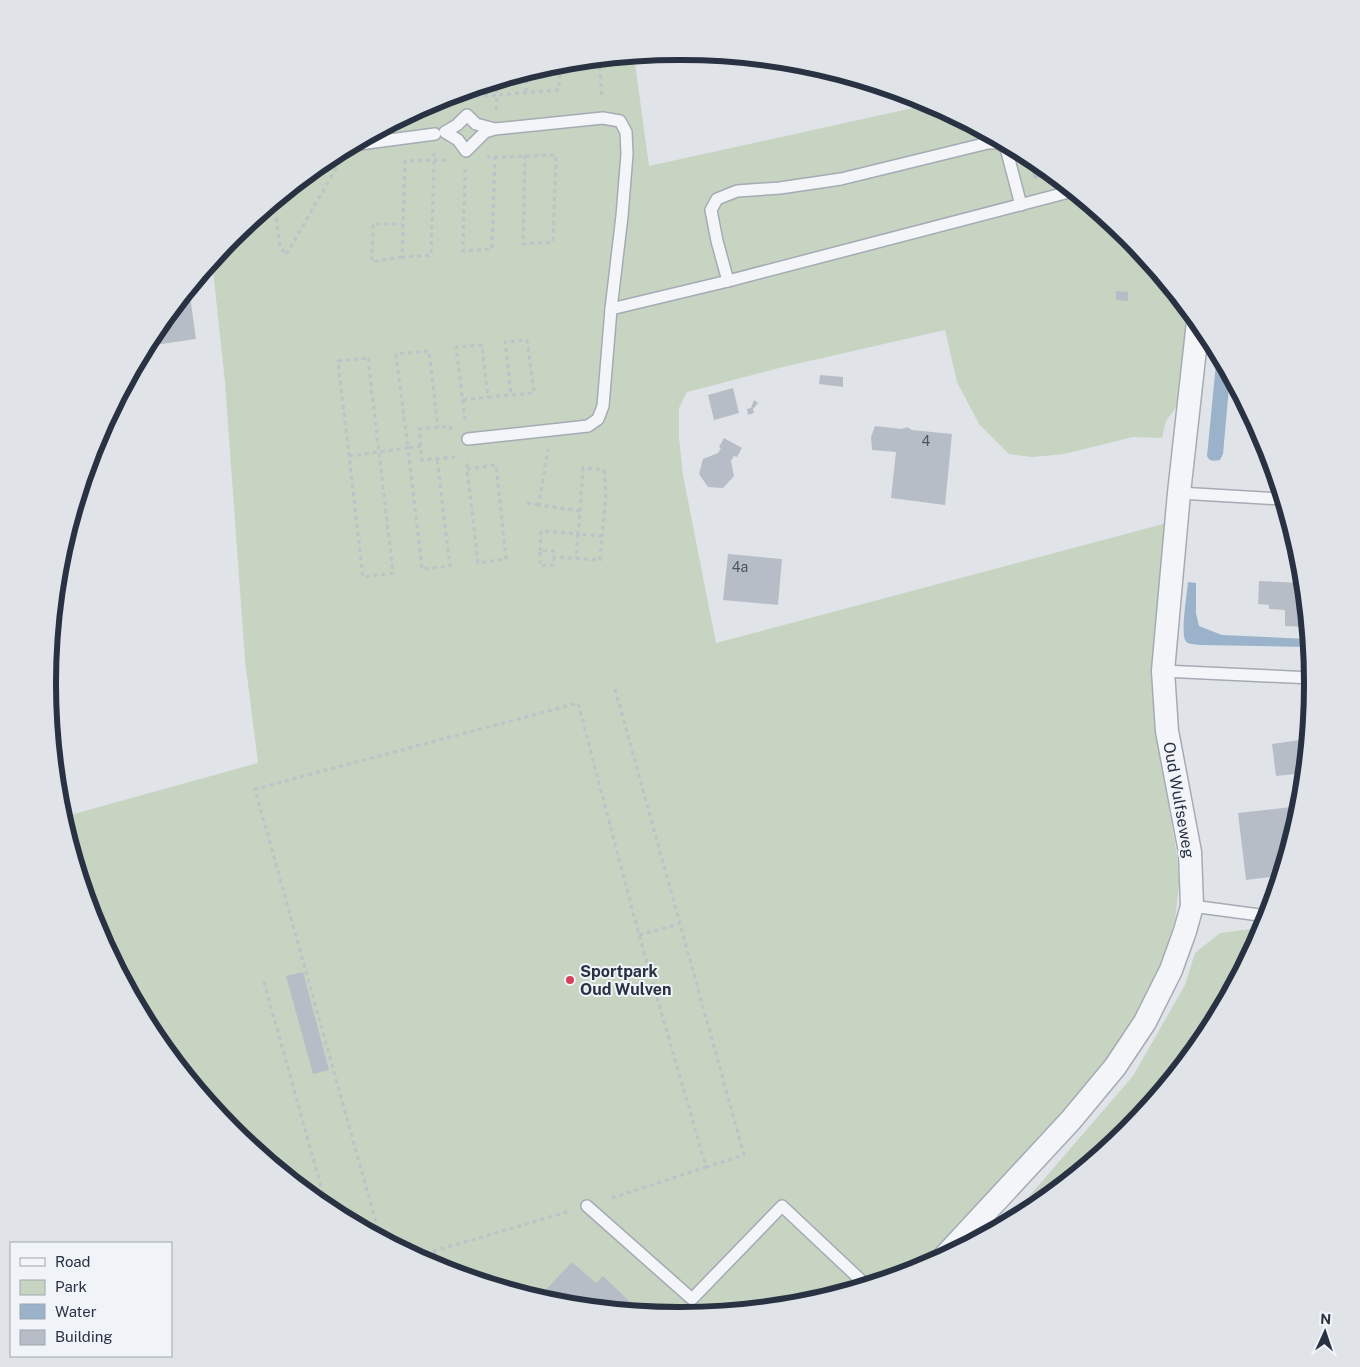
<svg xmlns="http://www.w3.org/2000/svg" width="1360" height="1367" font-family="'Public Sans',sans-serif">
<style>
.green{fill:#c6d4c1}
.water{fill:#9ab3cb}
.building{fill:#b7bdc7}
.lines{fill:none;stroke-linecap:round;stroke-linejoin:round}
.lane-casing{stroke:#a5abb4;stroke-width:14}
.street-casing{stroke:#a5abb4;stroke-width:25}
.path{stroke:#bec2c9;stroke-width:3;stroke-dasharray:4 4;stroke-linecap:butt}
.lane{stroke:#f3f5f8;stroke-width:11}
.street{stroke:#f3f5f8;stroke-width:22}
.poi-dot{fill:#d3415a;stroke:#f0f3f7;stroke-width:2}
.labels{text-anchor:middle;dominant-baseline:central;stroke-width:4;stroke-linejoin:round;paint-order:stroke}
.number-label{font-size:14px;fill:#4c5563}
.street-label{font-size:16px;fill:#283242;stroke:#f0f3f7}
.poi-label{font-size:16px;font-weight:bold;fill:#283242;stroke:#f0f3f7;text-anchor:start}
.rim{fill:none;stroke:#283242;stroke-width:6}
</style>
<rect width="100%" height="100%" fill="#e0e4e9"/>
<g class="green">
<polygon points="634,56 649,166 931,104 1032,158 1127,236 1191,314 1184,396 1166,421 1162,438 1133,437 1064,454 1032,457 1009,454 979,424 957,382 945,330 783,367 687,392 679,408 679,438 683,475 716,643 1167,523 1158,719 1162,766 1177,856 1179,884 1175,920 1156,985 1110,1061 1022,1163 922,1268 803,1304 680,1316 556,1304 438,1268 328,1209 233,1131 154,1035 96,925 63,817 258,763 245,660 225,382 212,261 233,236 329,157 438,99 557,63"/>
<polygon points="1251,929 1262,931 1206,1035 1127,1131 1031,1210 1007,1222 1133,1076 1185,985 1195,953 1220,933"/>
</g>
<g class="water">
<path d="M1217,353L1230,376L1223,454L1220,460C1213,461 1210,462 1207,456Z"/>
<path d="M1188,582L1196,583V613L1199,626L1222,635L1308,639L1309,647L1200,645C1195,644 1187,645 1185,640C1181,630 1187,594 1188,582Z"/>
</g>
<g class="building">
<polygon points="1028,156 1032,158 1052,174 1034,179"/>
<polygon points="189,289 196,339 147,346 154,332"/>
<polygon points="1116,291 1128,292 1128,301 1116,300"/>
<polygon points="820,375 843,377 843,387 819,384"/>
<polygon points="733,388 739,413 714,420 708,395"/>
<polygon points="754,400 758,403 753,409 754,413 748,415 747,409 751,408"/>
<polygon points="875,426 902,429 907,427 912,430 952,434 945,505 891,498 896,452 872,450 871,437"/>
<polygon points="724,438 742,448 737,457 734,456 731,461 734,476 723,488 708,487 699,474 703,459 718,453 721,448 719,447"/>
<polygon points="728,554 782,559 778,605 723,600"/>
<polygon points="1259,581 1303,583 1307,627 1285,626 1285,610 1269,609 1269,605 1258,604"/>
<polygon points="1307,739 1304,773 1276,776 1272,744"/>
<polygon points="1300,806 1279,876 1246,880 1238,813"/>
<polygon points="303,972 329,1070 313,1074 286,976"/>
<polygon points="572,1262 596,1283 603,1276 631,1303 624,1311 556,1304 538,1298"/>
</g>
<g class="lines">
<defs>
<g id="lane">
<polyline points="495,129 476,124 467,115 457,125 445,132 458,140 466,151 485,132 495,129 603,118 620,121 626,132 627,154 622,216 611,309"/>
<polyline points="352,145 435,134"/>
<polyline points="1021,205 1006,148 999,143 988,143 841,179 780,188 737,191 717,199 711,210 717,241 728,281 1073,191"/>
<polyline points="468,439 588,426 598,419 603,406 611,309 728,281"/>
<polyline points="1179,493 1282,499"/>
<polyline points="1163,671 1312,678"/>
<polyline points="1192,906 1267,916"/>
<polyline points="587,1206 692,1299 782,1206 866,1285"/>
</g>
<polyline id="street" points="945,1256 1071,1120 1115,1067 1145,1022 1171,970 1185,931 1192,906 1190,852 1167,731 1163,671 1179,493 1198,322"/>
</defs>
<use href="#lane" class="lane-casing"/>
<use href="#street" class="street-casing"/>
<g class="path">
<polyline points="599,59 602,98"/>
<polyline points="497,81 497,95 559,90 560,63"/>
<polyline points="526,92 527,72"/>
<polyline points="476,97 497,95 496,110"/>
<polyline points="434,153 434,161 431,255 402,257 405,161 448,160"/>
<polyline points="495,156 495,157 556,155 553,242 523,244 525,155"/>
<polyline points="465,169 463,251 492,249 495,157 487,157"/>
<polyline points="274,202 280,246 286,255 341,160"/>
<polyline points="402,257 372,262 373,224 402,224"/>
<polygon points="368,358 393,573 363,577 338,361"/>
<polyline points="463,400 488,397"/>
<polyline points="465,420 456,347 482,345 488,397 534,393 527,340 505,342 511,395"/>
<polyline points="451,430 450,426 419,429 422,460 454,457 453,453"/>
<polyline points="421,446 408,448 396,354 429,351 438,427"/>
<polyline points="349,456 408,448 422,569 450,566 437,459"/>
<polyline points="467,469 496,465 506,559 478,563 467,469 467,459"/>
<polyline points="527,503 539,505"/>
<polyline points="580,511 583,468 604,470 606,493 602,536"/>
<polyline points="540,551 541,531 578,534 580,511 539,505 548,449"/>
<polyline points="554,557 554,565 540,566 540,551 555,551 554,557 600,560 602,536 578,534 576,558"/>
<polyline points="615,689 744,1155 706,1167"/>
<polyline points="639,935 679,924"/>
<polyline points="264,982 327,1208"/>
<polyline points="380,1237 255,789 578,703 639,935 706,1167 609,1199"/>
<polyline points="434,1251 438,1268"/>
<polyline points="409,1253 434,1251 570,1211"/>
</g>
<use href="#lane" class="lane"/>
<use href="#street" class="street"/>
</g>
<circle class="poi-dot" cx="570" cy="980" r="5"/>
<g class="labels">
<g class="number-label">
<text x="926" y="441">4</text>
<text x="740" y="567">4a</text>
</g>
<g class="street-label">
<text transform="translate(1179 800) rotate(80)">Oud Wulfseweg</text>
</g>
<g class="poi-label">
<text x="580" y="971">Sportpark<tspan x="580" dy="18">Oud Wulven</tspan></text>
</g>
</g>
<path d="M0 0H1360V1367H0ZM679 60H681A623 623 0 0 1 1304 683V684A623 623 0 0 1 681 1307H679A623 623 0 0 1 56 684V683A623 623 0 0 1 679 60Z" fill="#e0e4e9" fill-rule="evenodd"/>
<path class="rim" d="M679 60H681A623 623 0 0 1 1304 683V684A623 623 0 0 1 681 1307H679A623 623 0 0 1 56 684V683A623 623 0 0 1 679 60Z"/>
<rect x="10" y="1242" width="162" height="115" fill="#f0f3f7" stroke="#a0a6af"/>
<rect x="20" y="1258" width="25" height="8" fill="#f3f5f8" stroke="#a0a6af"/>
<text x="55" y="1267" font-size="15" fill="#283242">Road</text>
<rect x="20" y="1280" width="25" height="15" fill="#c6d4c1" stroke="#a0a6af"/>
<text x="55" y="1292" font-size="15" fill="#283242">Park</text>
<rect x="20" y="1304" width="25" height="15" fill="#9ab3cb" stroke="#a0a6af"/>
<text x="55" y="1317" font-size="15" fill="#283242">Water</text>
<rect x="20" y="1330" width="25" height="15" fill="#b7bdc7" stroke="#a0a6af"/>
<text x="55" y="1342" font-size="15" fill="#283242">Building</text>
<g transform="translate(1325 1332) rotate(3)" stroke="#f0f3f7" stroke-width="4" paint-order="stroke">
<path d="M0-4L9 19L0 12L-9 19Z" fill="#283242"/>
<text y="-8" font-size="14" font-weight="bold" text-anchor="middle" fill="#283242">N</text>
</g>
</svg>
